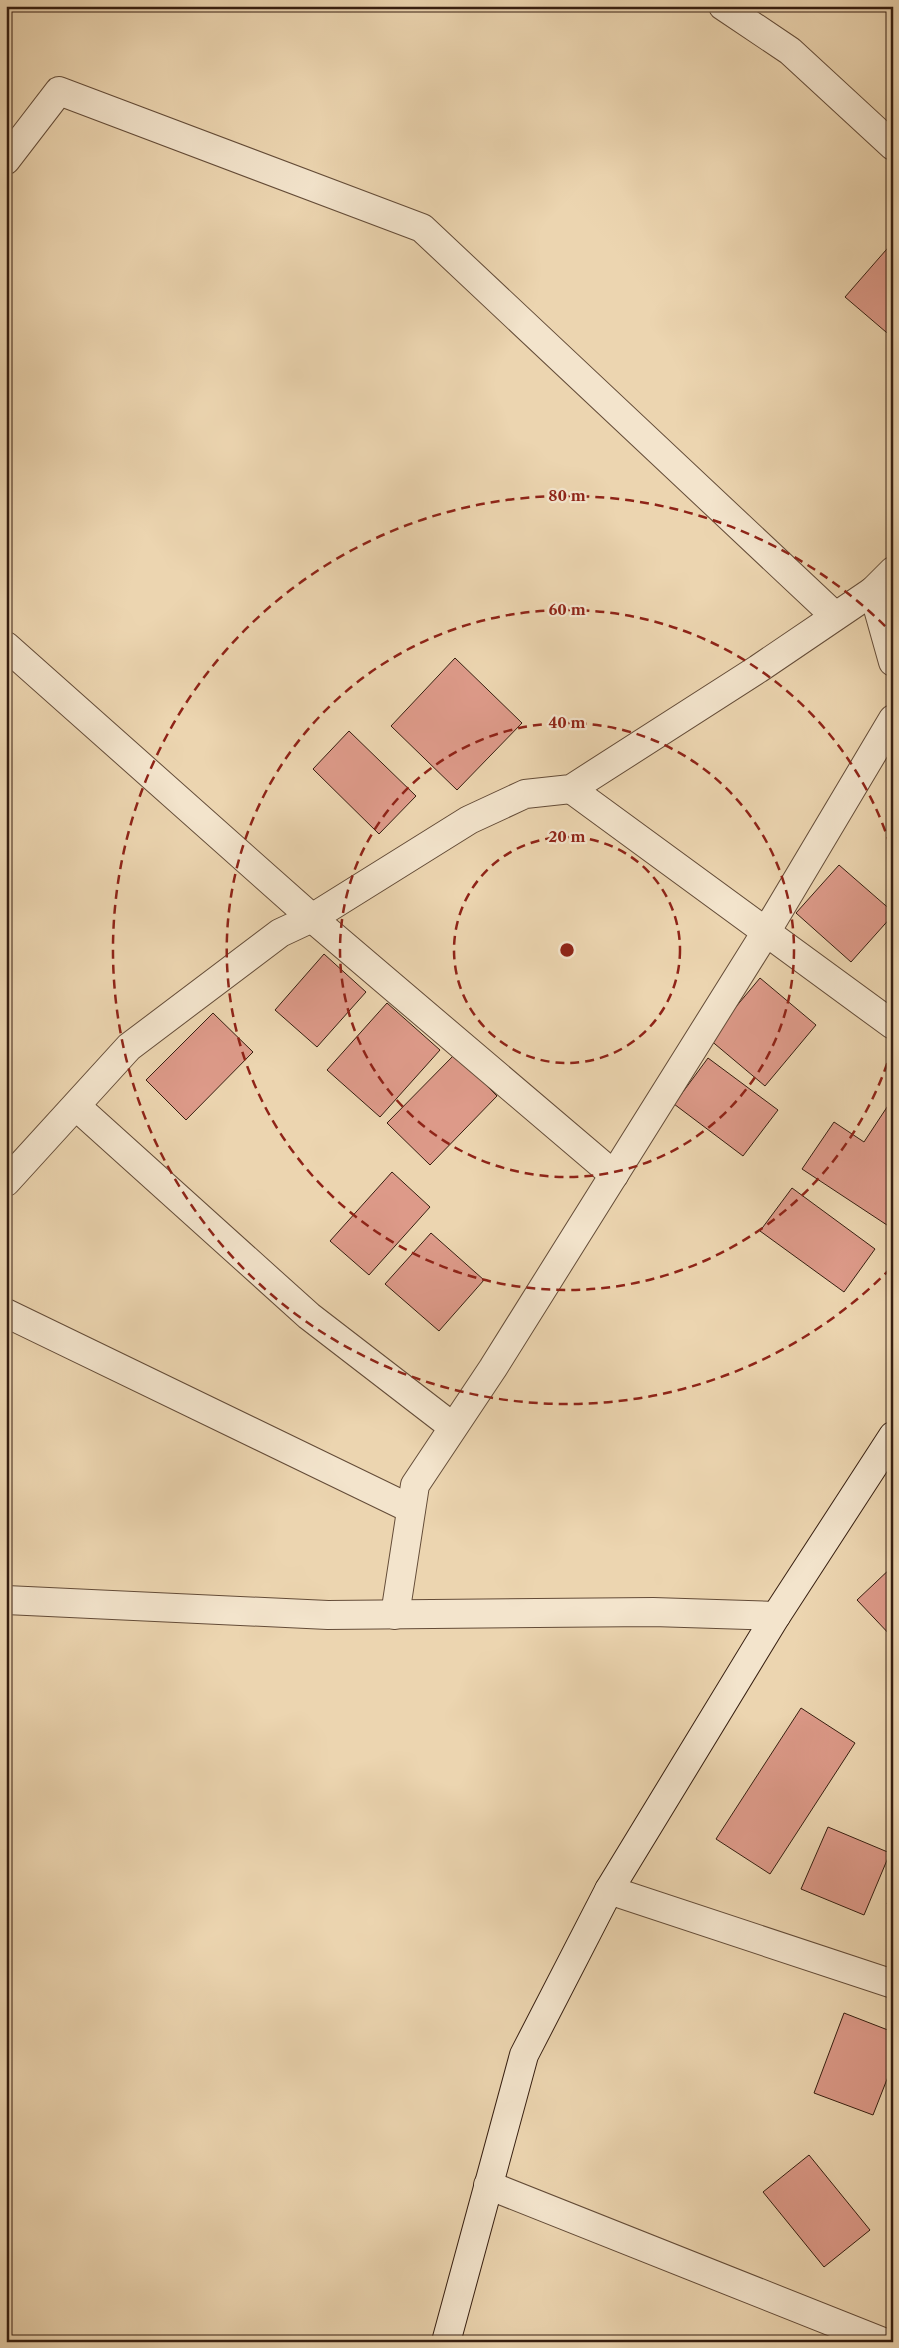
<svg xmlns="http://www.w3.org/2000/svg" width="899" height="2348" font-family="'Libre Caslon Text',serif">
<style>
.building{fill:#dd9a89;stroke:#361e10}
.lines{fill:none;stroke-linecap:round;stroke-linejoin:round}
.street-casing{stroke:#644c38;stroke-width:30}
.secondary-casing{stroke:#361e10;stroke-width:30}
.street{stroke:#f3e4cc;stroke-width:28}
.secondary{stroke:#f3e4cc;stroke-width:28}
.ring{fill:none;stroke:#8f2418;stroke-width:2.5;stroke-dasharray:9 6}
.centre{fill:#8f2418;stroke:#f3e4cc;stroke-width:2.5}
.ring-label{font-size:15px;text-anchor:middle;font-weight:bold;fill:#8f2418;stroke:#f3e4cc;stroke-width:4.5;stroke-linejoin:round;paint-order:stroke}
</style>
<rect width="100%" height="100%" fill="#ecd5b0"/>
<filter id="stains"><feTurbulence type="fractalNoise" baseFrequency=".004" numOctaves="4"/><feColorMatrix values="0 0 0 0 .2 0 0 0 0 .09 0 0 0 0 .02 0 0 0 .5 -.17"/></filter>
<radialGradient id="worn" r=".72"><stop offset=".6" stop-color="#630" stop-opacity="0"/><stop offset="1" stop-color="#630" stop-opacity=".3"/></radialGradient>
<g class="building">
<polygon points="893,242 893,338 845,297"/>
<polygon points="455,658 522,723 457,790 391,726"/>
<polygon points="349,731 416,796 379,834 313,769"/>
<polygon points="839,865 893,912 893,915 851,962 796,913"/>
<polygon points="324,954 366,992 317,1047 275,1010"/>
<polygon points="760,978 816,1025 765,1086 709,1039"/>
<polygon points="387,1003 440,1050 380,1117 327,1070"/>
<polygon points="213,1013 253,1052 186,1120 146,1080"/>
<polygon points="455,1054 497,1096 430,1165 387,1123"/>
<polygon points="708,1058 778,1110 743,1156 674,1104"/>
<polygon points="893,1098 893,1229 802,1169 834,1122 864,1142"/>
<polygon points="392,1172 430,1207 369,1275 330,1241"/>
<polygon points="792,1188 875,1249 844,1292 760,1231"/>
<polygon points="431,1233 484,1280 439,1331 385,1284"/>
<polygon points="893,1566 893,1638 857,1600"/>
<polygon points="801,1708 855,1743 770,1874 716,1839"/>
<polygon points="828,1827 890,1853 864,1915 801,1889"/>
<polygon points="893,1894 893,1907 887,1904"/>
<polygon points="844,2013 893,2032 893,2064 873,2115 814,2093"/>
<polygon points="809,2155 870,2230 824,2267 763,2192"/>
</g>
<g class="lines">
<defs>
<g id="street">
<polyline points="723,6 790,51 893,146"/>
<polyline points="6,160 59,91 422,228 835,616"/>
<polyline points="873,591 893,662"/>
<polyline points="6,646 312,918 614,1175"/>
<polyline points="571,789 893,1025"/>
<polyline points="77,1107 309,1316 453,1427"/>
<polyline points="6,1182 129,1047 280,933 312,918 469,820 525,794 571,789 758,669 873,591 893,571"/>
<polyline points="6,1313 411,1509"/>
<polyline points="6,1600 328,1615 653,1612 776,1616"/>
<polyline points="395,1615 415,1485 493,1368 766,932 893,719"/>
<polyline points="609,1890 893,1984"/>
<polyline points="488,2185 883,2342"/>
</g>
<polyline id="secondary" points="446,2342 524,2055 609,1890 776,1616 893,1436"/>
</defs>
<use href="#street" class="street-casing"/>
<use href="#secondary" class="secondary-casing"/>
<use href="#street" class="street"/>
<use href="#secondary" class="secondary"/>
</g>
<g class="ring">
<circle cx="567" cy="950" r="113"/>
<circle cx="567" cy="950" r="227"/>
<path d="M892 1049A340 340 0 1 1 892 851"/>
<path d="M891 1268A454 454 0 1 1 891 632"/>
</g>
<circle cx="567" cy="950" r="8" class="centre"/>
<g class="ring-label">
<text x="567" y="501">80 m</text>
<text x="567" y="615">60 m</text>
<text x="567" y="728">40 m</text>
<text x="567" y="842">20 m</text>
</g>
<rect width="899" height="2348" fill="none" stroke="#ecd5b0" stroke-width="25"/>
<rect x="8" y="8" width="884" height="2333" fill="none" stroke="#361e10" stroke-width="2.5"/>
<rect x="12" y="12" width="874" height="2323" fill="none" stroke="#361e10"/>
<rect width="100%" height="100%" filter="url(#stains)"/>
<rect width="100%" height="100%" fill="url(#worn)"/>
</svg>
